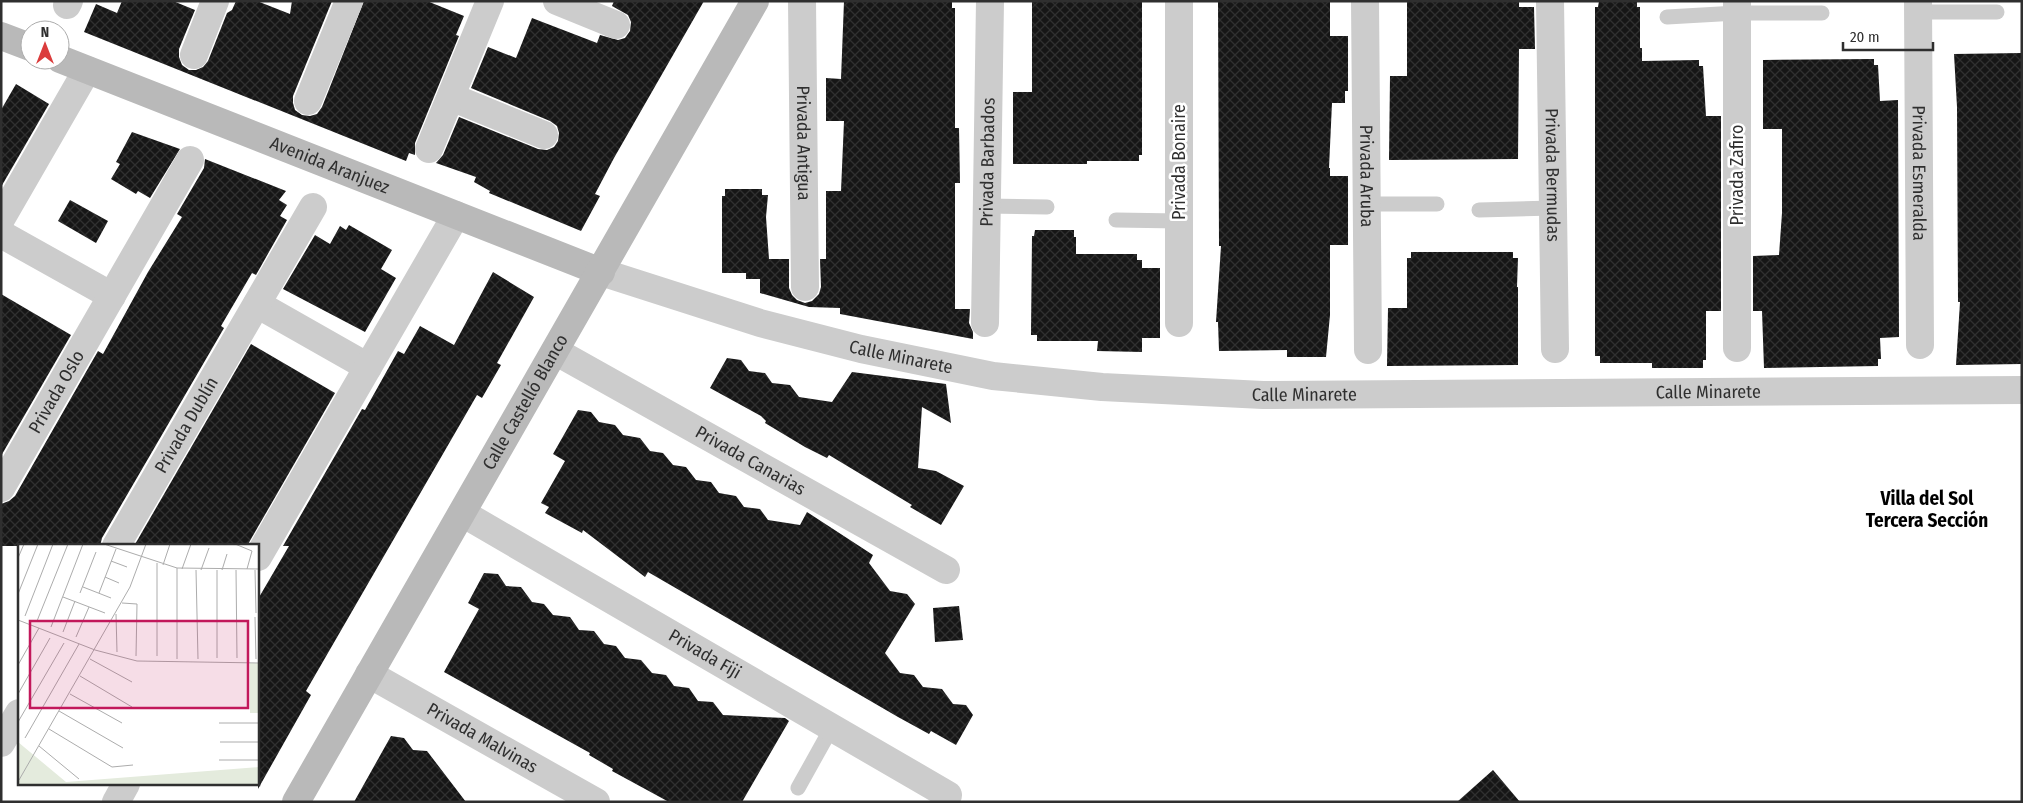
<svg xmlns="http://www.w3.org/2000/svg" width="2023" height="803" font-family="'Fira Sans Condensed',sans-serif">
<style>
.building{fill:url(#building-cross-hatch)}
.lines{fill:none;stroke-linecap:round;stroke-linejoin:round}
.lane{stroke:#ccc;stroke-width:15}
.street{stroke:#ccc;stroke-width:28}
.secondary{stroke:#b9b9b9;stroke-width:28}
.labels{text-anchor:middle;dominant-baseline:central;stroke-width:5;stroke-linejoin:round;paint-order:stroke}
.street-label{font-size:18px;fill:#2f2f2f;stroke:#fff}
.neighbourhood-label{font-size:19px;font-weight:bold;fill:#000;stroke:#fff}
.inset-road{fill:none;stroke:#acacac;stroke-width:1}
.view{fill:#c2185b;fill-opacity:0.15;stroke:#c2185b;stroke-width:2.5}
.inset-edge{fill:none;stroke:#2f2f2f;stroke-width:2.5}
</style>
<defs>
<pattern id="building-cross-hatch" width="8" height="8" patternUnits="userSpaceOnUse" patternTransform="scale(1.25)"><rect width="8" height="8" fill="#161616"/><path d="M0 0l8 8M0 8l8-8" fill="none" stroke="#303030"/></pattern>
</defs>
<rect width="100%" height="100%" fill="#fff"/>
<g class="building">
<polygon points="122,1 173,1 195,10 179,49 179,57 182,65 189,70 196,70 203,67 208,61 227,13 232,10 236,1 257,1 290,14 292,1 332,1 293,96 293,103 295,110 302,115 310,116 317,114 322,107 364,1 427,1 464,16 456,35 459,36 415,143 415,155 409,153 406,161 84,32 96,4 117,13"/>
<polygon points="614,1 704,1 614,158 595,194 600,196 581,231 489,193 490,191 474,182 476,177 436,163 443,155 459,117 538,149 547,150 554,147 558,141 559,133 557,126 550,121 471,88 488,47 516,58 532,18 597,43 600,35 618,40 625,38 630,31 631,22 628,15 612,6"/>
<polygon points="844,1 952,1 952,8 955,8 955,128 959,128 960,183 955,183 955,309 970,309 969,323 973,332 973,339 840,314 840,308 809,307 760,293 760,279 746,279 746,273 722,273 722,196 725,196 725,189 762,189 762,195 768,195 766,217 769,259 789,259 789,288 792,295 797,300 805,303 812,301 819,294 821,287 820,259 826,259 826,191 841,191 844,121 826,121 826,78 841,79"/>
<polygon points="1032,1 1142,1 1142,155 1139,155 1139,161 1087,161 1087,164 1013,164 1013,92 1032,92"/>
<polygon points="1218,1 1330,1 1330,36 1348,36 1348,91 1345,91 1345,103 1332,103 1329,168 1330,168 1330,176 1348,176 1348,245 1330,245 1330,315 1326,357 1287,357 1287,350 1219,351 1218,322 1216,322 1221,246 1219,246"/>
<polygon points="1407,1 1519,1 1519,7 1534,7 1535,49 1519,49 1518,159 1389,160 1390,76 1407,76"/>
<polygon points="1599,1 1637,1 1637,7 1640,7 1640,48 1642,48 1642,61 1699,60 1699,66 1703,66 1706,116 1721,116 1721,311 1706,311 1706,360 1703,360 1703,368 1652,368 1652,363 1600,363 1600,356 1595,356 1595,7 1598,7"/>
<polygon points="2022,53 2022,364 1956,365 1960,302 1958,302 1957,107 1954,54"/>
<polygon points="1874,59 1874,65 1878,65 1880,101 1898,100 1899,337 1880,338 1881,359 1878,359 1878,366 1764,368 1762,311 1753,311 1753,256 1779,255 1782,213 1782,129 1763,129 1763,60"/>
<polygon points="16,84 49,104 1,187 1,110"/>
<polygon points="132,132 180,149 150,198 138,191 136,194 111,179 120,164 116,162"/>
<polygon points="205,159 286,191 279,200 287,205 280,216 287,220 256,275 252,273 221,326 224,328 102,538 100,546 1,546 1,504 9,501 15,496 98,351 103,354 148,272 182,217 177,214 204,168"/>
<polygon points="70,200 108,221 96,243 58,221"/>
<polygon points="349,225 392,250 381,269 396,278 365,332 283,289 315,235 330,244 340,226 346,230"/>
<polygon points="1035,230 1074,230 1074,237 1076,237 1076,254 1137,254 1137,260 1142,260 1142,268 1160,268 1160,338 1142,338 1142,352 1097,351 1098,341 1037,341 1037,335 1031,335 1032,236 1034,236"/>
<polygon points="1411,252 1513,252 1513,258 1518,258 1517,287 1518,287 1518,365 1387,366 1388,308 1407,308 1407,258 1411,258"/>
<polygon points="493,272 534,297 497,363 501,365 482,398 477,395 306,691 311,695 258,789 258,599 289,546 283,546 362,409 365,410 398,351 404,354 420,326 454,345"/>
<polygon points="1,294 71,335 1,456"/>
<polygon points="251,344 335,393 247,546 134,546"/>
<polygon points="727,358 741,360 749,371 765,373 772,383 790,385 799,397 832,402 852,372 946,384 951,423 922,407 918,468 936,471 964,486 941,525 910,507 912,505 829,455 827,458 805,447 765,423 766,421 761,416 710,388"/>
<polygon points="578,410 591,412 599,422 615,425 623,435 640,438 650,451 663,453 673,465 686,467 696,480 711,482 719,493 736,496 744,507 760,509 768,520 800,525 807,512 873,555 869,563 890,591 907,594 915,604 885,653 900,673 914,675 923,687 942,689 953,704 966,705 973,715 956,745 931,731 929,734 898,717 648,572 645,577 583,530 582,533 545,513 549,507 541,503 565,461 553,454"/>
<polygon points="484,573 498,574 506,586 521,587 532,602 544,604 553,615 570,617 579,630 594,631 604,644 616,646 625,658 641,660 652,673 666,675 674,686 689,688 698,701 713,702 723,715 785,718 789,721 742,802 669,802 612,771 613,769 589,755 590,753 444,672 479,609 468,603"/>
<polygon points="959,606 963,640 935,642 933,608"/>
<polygon points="391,736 404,738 413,750 427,751 466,802 354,802"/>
<polygon points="1493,770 1520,802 1457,802"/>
</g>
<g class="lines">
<g class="lane">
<polyline points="1918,12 1997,12"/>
<polyline points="1667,17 1737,13 1822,13"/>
<polyline points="1366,204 1437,204"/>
<polyline points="987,206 1047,207"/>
<polyline points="1479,210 1553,208"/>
<polyline points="1116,220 1179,221"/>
<polyline points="798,788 832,727"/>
</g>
<g class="street">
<polyline points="557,1 616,25"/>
<path id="s1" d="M802,1L805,287"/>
<path id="s2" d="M1365,1L1368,350"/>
<path id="s3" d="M1550,1L1555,349"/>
<path id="s4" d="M1918,1L1920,345"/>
<polyline points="67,5 69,1"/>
<polyline points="194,55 215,1"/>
<polyline points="451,97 544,135"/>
<polyline points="308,101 349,1"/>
<polyline points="429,149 490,1"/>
<polyline points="1,219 87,70"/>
<polyline points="1,234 112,296"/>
<path id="s5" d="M601,272L760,323L861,349L993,376L1102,387L1263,395L2022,390"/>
<polyline points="257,304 368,367"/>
<path id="s6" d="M985,323L990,1"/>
<polyline points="1179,323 1179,1"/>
<polyline points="1737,348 1737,1"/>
<path id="s7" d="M555,351L946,570"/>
<path id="s8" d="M1,488L190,160"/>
<path id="s9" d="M462,513L948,795"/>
<path id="s10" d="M116,546L313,207"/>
<polyline points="258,557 456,215"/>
<path id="s11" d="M369,674L596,802"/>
<polyline points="1,743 19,713"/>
<polyline points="116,802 126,784"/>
</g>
<g class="secondary">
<polyline points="1,36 30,47"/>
<path id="s12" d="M60,59L601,272"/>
<path id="s13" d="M296,802L755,1"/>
</g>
</g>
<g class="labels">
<g class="street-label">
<text stroke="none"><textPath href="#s1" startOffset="142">Privada Antigua</textPath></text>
<text stroke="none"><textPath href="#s6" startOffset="161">Privada Barbados</textPath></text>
<text transform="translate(1179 162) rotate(-90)">Privada Bonaire</text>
<text stroke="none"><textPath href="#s12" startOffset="290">Avenida Aranjuez</textPath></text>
<text stroke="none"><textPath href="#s4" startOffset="172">Privada Esmeralda</textPath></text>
<text stroke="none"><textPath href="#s2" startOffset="175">Privada Aruba</textPath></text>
<text stroke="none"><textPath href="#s3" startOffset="174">Privada Bermudas</textPath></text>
<text transform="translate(1737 175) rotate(-90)">Privada Zafiro</text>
<text stroke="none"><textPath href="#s5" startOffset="312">Calle Minarete</textPath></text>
<text stroke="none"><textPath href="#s8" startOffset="111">Privada Oslo</textPath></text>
<text stroke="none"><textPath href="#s5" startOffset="1122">Calle Minarete</textPath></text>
<text stroke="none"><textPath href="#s5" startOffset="718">Calle Minarete</textPath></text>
<text stroke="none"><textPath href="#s13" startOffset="461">Calle Castelló Blanco</textPath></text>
<text stroke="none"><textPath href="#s10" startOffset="140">Privada Dublín</textPath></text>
<text stroke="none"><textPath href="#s7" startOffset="224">Privada Canarias</textPath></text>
<text stroke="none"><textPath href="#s9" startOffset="281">Privada Fiji</textPath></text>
<text stroke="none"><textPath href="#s11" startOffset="130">Privada Malvinas</textPath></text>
</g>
<g class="neighbourhood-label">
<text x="1927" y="498">Villa del Sol<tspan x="1927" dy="22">Tercera Sección</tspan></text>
</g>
</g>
<g transform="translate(18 544)">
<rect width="241" height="241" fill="#fff"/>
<path d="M232,119H241V169H232ZM0,198L48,238L241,223V241H0Z" fill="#e4ebdd"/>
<path class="inset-road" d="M86,0L159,24L242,25M217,0L234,7L229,25M0,14L6,0M93,17L109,23M145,21L152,0M159,24V115M164,25L173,0M178,26L180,115M183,26L191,4M204,26L209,10M218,26L219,114M237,26L238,69M87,33L101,39M65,43L93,54M62,49L78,8M81,49L98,5M0,50L20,0M45,53L87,69M104,59L119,60L118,112M98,70L99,108M7,72L35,0M237,73L238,115M0,76L77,106L119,117L242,119M19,77L50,0M33,83L65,0M45,88L57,57M58,93L71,63M139,112V19M199,114V26M72,115L114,138M0,121L21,84M62,132L114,163M0,150L32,94M52,150L104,179M41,167L105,204M0,178L46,99M201,179H242M31,185L94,223L115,221M7,194L61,100M202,198H242M21,202L61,235M201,216H242M1,236L112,43L128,0"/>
<path class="view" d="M12,77H230V164H12Z"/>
<rect width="241" height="241" class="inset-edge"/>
</g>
<rect width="2023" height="803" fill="none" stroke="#2f2f2f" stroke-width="5"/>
<g transform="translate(45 45)"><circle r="24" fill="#ffffff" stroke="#acacac"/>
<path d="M0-4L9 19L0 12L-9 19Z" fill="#db3c3c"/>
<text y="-8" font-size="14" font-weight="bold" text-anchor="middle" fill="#2f2f2f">N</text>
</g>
<path d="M1843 42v8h90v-8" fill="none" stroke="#2f2f2f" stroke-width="2.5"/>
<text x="1850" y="42" font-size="15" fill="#2f2f2f" stroke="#ffffff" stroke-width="4" paint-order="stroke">20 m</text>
</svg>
